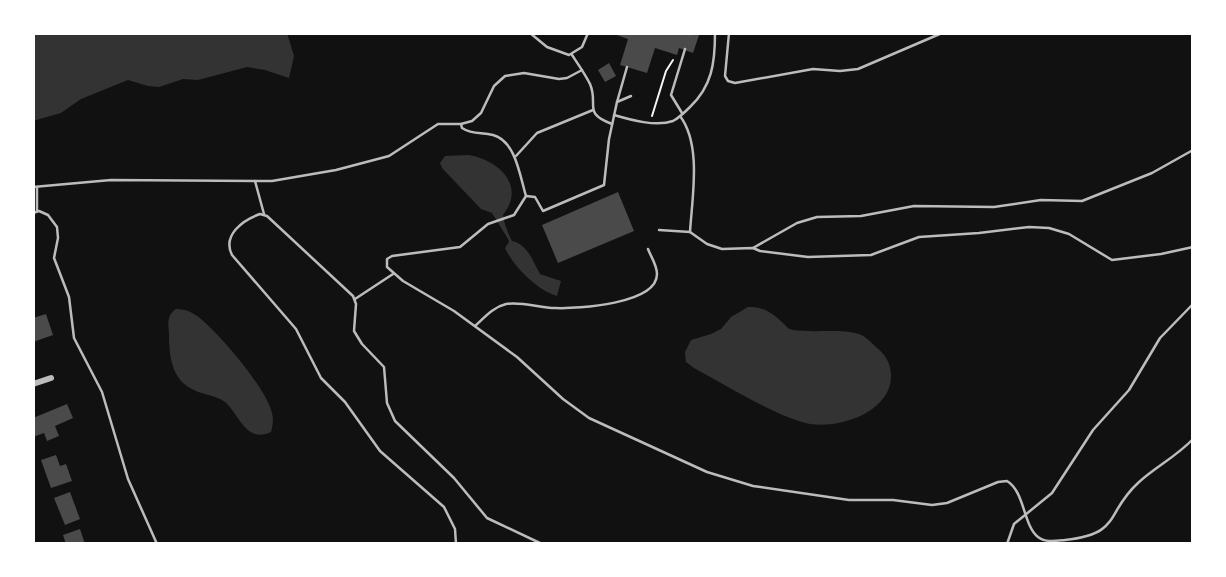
<svg xmlns="http://www.w3.org/2000/svg" width="1226" height="577" font-family="Jost,sans-serif">
<style>
.water{fill:#333}
.building{fill:#4a4a4a}
.lines{fill:none;stroke-linecap:round;stroke-linejoin:round}
.path{stroke:#f5f5f5;stroke-width:2}
.service{stroke:#bcbcbc;stroke-width:2.5}
.minor{stroke:#bcbcbc;stroke-width:6}
</style>
<rect width="100%" height="100%" fill="#111"/>
<g class="water">
<polygon points="33,33 287,33 294,56 289,78 265,70 247,67 198,80 183,79 159,87 148,86 128,80 81,99 61,113 33,121"/>
<path d="M468,155C497,159 527,185 503,215C504,224 508,233 512,241C527,244 533,261 540,274L561,281L557,296C537,290 514,267 505,248L509,242L508,239L492,213L481,209L442,168L440,163L445,156Z"/>
<path d="M748,307C767,306 777,317 789,329C811,334 839,328 859,334C865,336 871,342 876,347C885,354 890,362 891,374C893,411 841,429 810,424C778,418 724,384 694,368L686,362L685,352L691,340L711,334L721,329L731,317Z"/>
<path d="M176,309C186,309 194,313 201,319C221,336 264,386 271,410C274,418 273,425 271,432C246,444 239,414 225,402C216,395 203,395 194,390C171,380 169,355 169,333C168,323 167,315 176,309Z"/>
</g>
<g class="building">
<polygon points="611,33 693,33 699,35 693,53 679,48 677,55 655,48 647,73 620,65 628,39"/>
<polygon points="609,63 616,76 605,82 598,70"/>
<polygon points="618,192 634,231 558,263 542,225"/>
<polygon points="46,314 53,335 33,342 33,318"/>
<polygon points="67,404 73,418 55,426 59,436 47,441 44,433 33,437 33,418"/>
<polygon points="56,455 60,466 66,464 72,481 51,488 41,460"/>
<polygon points="70,492 80,519 65,525 54,498"/>
<polygon points="80,529 85,544 66,544 63,535"/>
</g>
<g class="lines">
<polyline class="path" points="652,116 666,71 673,60"/>
<g class="service">
<polyline points="530,33 547,47 569,55 582,47 588,33"/>
<polyline points="729,33 725,76 728,81 735,83 813,69 840,71 858,69 942,33"/>
<polyline points="690,34 690,33"/>
<path d="M572,55C578,64 585,74 590,84C599,105 582,113 612,124"/>
<polyline points="617,102 627,67"/>
<polyline points="682,113 671,95 685,49"/>
<path d="M614,115C631,120 656,127 673,121C679,118 685,112 690,107C712,86 715,63 715,33"/>
<path d="M680,116C702,145 692,198 690,232"/>
<path d="M461,124L462,128C473,135 481,132 493,135C516,141 520,177 526,196L514,215L488,224L460,247L392,256L387,259V267L403,281L454,311L517,357L563,399L589,418L707,472L753,486L849,500H893L932,505L947,503L998,482L1007,481C1025,492 1023,525 1038,537C1046,543 1056,541 1065,540C1122,534 1105,513 1138,483C1155,467 1176,457 1193,439"/>
<polyline points="516,156 537,133 593,110"/>
<polyline points="255,181 264,214"/>
<polyline points="33,187 111,180 272,181 336,170 389,156 438,124 461,124 472,121 481,113 494,86 505,76 524,73 559,79 567,78 582,70"/>
<polyline points="37,187 37,211"/>
<polyline points="526,196 535,197 543,211 604,185 609,139 617,102 631,96"/>
<polyline points="33,213 39,211 48,215 57,227 58,238 54,258 69,297 74,338 102,392 128,479 157,544"/>
<polyline points="659,230 690,232 707,244 722,249 753,248 760,251 808,257 871,255 919,237 979,233 1029,227 1049,228 1069,234 1112,260 1161,254 1193,247"/>
<polyline points="753,248 797,223 817,217 861,216 914,206 994,207 1041,200 1082,201 1152,173 1193,150"/>
<polyline points="355,299 393,274"/>
<path d="M475,326C484,318 493,307 506,304C521,301 540,308 555,308C578,309 657,304 657,274C657,265 651,257 648,249"/>
<path d="M456,544L455,529L444,507L380,451L345,402L321,378L296,329L232,255C222,235 243,220 260,214L267,216L353,296L356,304L354,331L362,344L384,367L387,403L395,421L454,478L487,518L542,544"/>
<polyline points="1007,544 1014,524 1052,493 1093,430 1129,390 1160,338 1193,304"/>
</g>
<polyline class="minor" points="33,384 51,378"/>
</g>
<rect width="1226" height="577" fill="none" stroke="#ffffff" stroke-width="70"/>
</svg>
